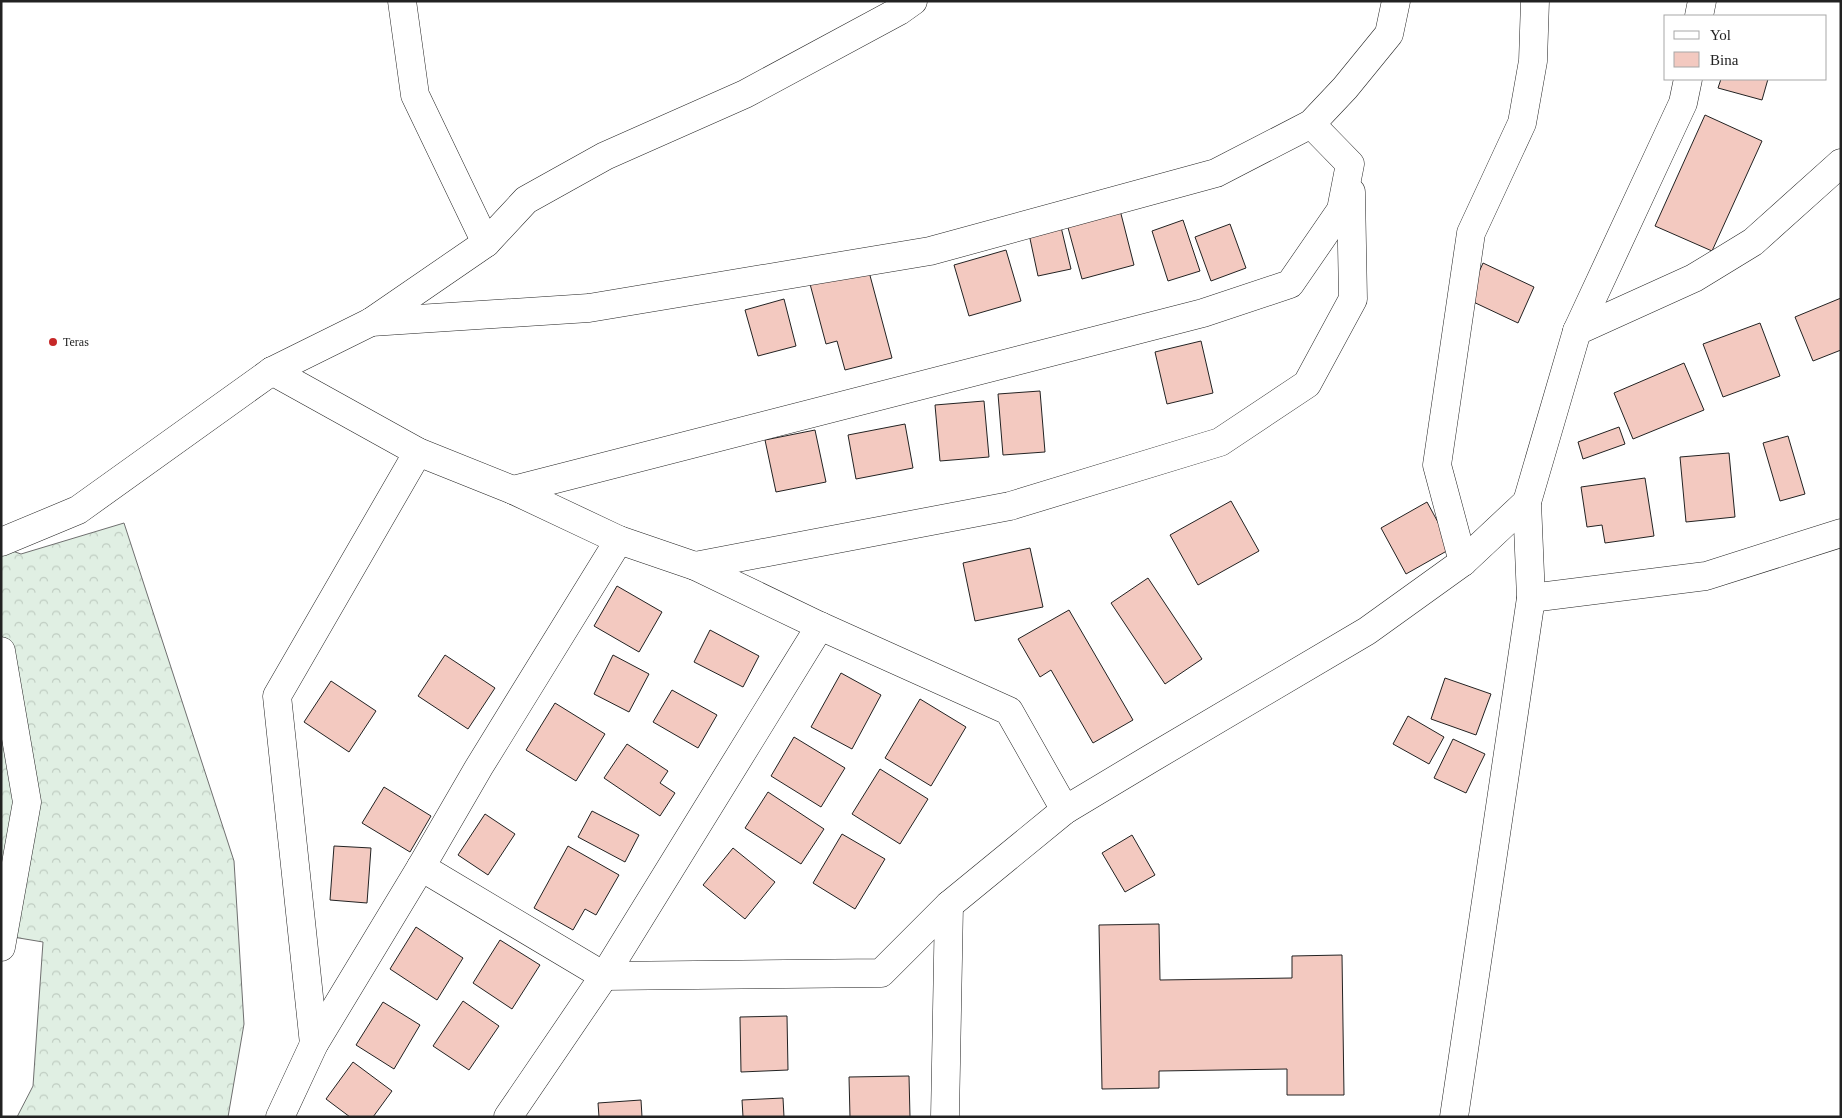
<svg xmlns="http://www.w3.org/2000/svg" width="1842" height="1118" font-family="Georgia,serif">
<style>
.forest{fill:url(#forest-crowns);stroke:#6f6f6f}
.building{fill:#f3c9c0;stroke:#222}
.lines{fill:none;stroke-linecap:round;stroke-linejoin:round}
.street-casing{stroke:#222;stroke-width:29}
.street{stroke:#fff;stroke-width:28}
.poi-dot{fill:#c62828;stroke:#fff;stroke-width:2}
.labels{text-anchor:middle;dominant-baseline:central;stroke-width:4;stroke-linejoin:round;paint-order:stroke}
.poi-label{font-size:12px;fill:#222;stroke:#fff;text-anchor:start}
</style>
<defs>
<pattern id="forest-crowns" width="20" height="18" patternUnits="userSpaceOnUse" patternTransform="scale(1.25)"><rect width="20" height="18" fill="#e0efe3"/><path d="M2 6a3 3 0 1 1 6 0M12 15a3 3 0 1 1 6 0" fill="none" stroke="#c0cdc2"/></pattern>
</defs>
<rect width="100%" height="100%" fill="#fff"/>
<polygon class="forest" points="124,523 234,861 244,1024 228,1117 17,1117 33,1086 43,942 1,935 1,547 21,554"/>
<g class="building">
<polygon points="1721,79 1768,79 1762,100 1718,88"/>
<polygon points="1705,115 1762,141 1712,251 1655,226"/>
<polygon points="1120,210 1134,265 1082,279 1067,224"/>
<polygon points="1183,220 1200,271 1168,281 1152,231"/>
<polygon points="1230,224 1246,268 1211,281 1195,237"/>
<polygon points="1061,227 1071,269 1038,276 1029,234"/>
<polygon points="1006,250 1021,301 969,316 954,265"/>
<polygon points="1483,263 1534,287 1518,323 1467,299"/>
<polygon points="868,268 892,358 845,370 837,341 826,344 810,284"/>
<polygon points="1841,298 1841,350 1813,361 1795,317"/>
<polygon points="784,299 796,346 758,356 745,310"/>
<polygon points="1760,323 1780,376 1723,397 1703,344"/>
<polygon points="1201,341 1213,393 1167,404 1155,352"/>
<polygon points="1684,363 1704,410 1633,439 1614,393"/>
<polygon points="1040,391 1045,452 1003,455 998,394"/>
<polygon points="984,401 989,457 940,461 935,405"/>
<polygon points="905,424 913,468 856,479 848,435"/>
<polygon points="1619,427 1625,444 1583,459 1578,442"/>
<polygon points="815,430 826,482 776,492 765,440"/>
<polygon points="1788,436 1805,494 1780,501 1763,443"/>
<polygon points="1729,453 1735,517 1686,522 1680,457"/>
<polygon points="1645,478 1654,536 1605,543 1602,525 1587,527 1581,487"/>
<polygon points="1231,501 1259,551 1198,585 1170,535"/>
<polygon points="1427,502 1452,548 1406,574 1381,528"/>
<polygon points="1030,548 1043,607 975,621 963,563"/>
<polygon points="1148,578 1202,659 1165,684 1111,603"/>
<polygon points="617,586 662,612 639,652 594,626"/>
<polygon points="1069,610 1133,720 1093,743 1051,670 1040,677 1018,639"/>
<polygon points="710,630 759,656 743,687 694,662"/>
<polygon points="445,655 495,688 468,729 418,696"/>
<polygon points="613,655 649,674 629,712 594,694"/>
<polygon points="841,673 881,695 852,749 811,727"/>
<polygon points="1445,678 1491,694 1476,735 1431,719"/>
<polygon points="331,681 376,711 349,752 304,722"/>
<polygon points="672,690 717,715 698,748 653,722"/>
<polygon points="920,699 966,727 931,786 885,758"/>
<polygon points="555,703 605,734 576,781 526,750"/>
<polygon points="1408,716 1444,737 1429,764 1393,744"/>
<polygon points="794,737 845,768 821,807 771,776"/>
<polygon points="1453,739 1485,754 1466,793 1434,778"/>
<polygon points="627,744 668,771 660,783 675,793 660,816 604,778"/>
<polygon points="880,769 928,799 900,844 852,814"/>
<polygon points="384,787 431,816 410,852 362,823"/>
<polygon points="768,792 824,829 801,864 745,828"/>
<polygon points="592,811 639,835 625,862 578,837"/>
<polygon points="485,814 515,834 488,875 458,855"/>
<polygon points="842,834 885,859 855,909 813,883"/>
<polygon points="1132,835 1155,875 1125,892 1102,853"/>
<polygon points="334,846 371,848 367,903 330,900"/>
<polygon points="568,846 619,875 596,915 585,909 573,930 534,908"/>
<polygon points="733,848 775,882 745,919 703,885"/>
<polygon points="1159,924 1160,980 1292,978 1292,956 1342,955 1344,1095 1287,1095 1287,1069 1159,1071 1159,1088 1102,1089 1099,925"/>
<polygon points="416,927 463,958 437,1000 390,969"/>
<polygon points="500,940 540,965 512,1009 473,983"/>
<polygon points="463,1001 499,1026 469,1070 433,1046"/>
<polygon points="383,1002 420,1025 394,1069 356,1045"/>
<polygon points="787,1016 788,1070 741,1072 740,1017"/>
<polygon points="353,1062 392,1091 373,1117 350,1117 326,1099"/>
<polygon points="909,1076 910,1117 850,1117 849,1077"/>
<polygon points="783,1098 784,1117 743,1117 742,1100"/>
<polygon points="641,1100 642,1117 599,1117 598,1103"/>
</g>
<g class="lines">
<defs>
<g id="street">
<polyline points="402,1 415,95 486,243"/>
<polyline points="1699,16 1702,1"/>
<polyline points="371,322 589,308 930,251 1216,173 1311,124 1345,88 1389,34 1396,1"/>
<polyline points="1577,331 1694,278 1753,242 1841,163"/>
<polyline points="272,371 418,452 513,490 619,540 695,566 820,626 1009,711 1065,810"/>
<polyline points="513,490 1203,313 1290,284 1341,210 1350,164 1311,124"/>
<polyline points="1,542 78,510 272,371 371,322 486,243 526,200 605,156 745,94 899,11 913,1"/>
<polyline points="1463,562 1437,465 1471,233 1522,123 1533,61 1535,1"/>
<polyline points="695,566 1010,506 1220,442 1307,384 1353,299 1351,192"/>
<polyline points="1531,598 1706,576 1841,533"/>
<polyline points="1,651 27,802 1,947"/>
<polyline points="421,867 604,976 881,973 949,905 1065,810 1150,759 1367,631 1463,562 1527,502"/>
<polyline points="314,1044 277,696 418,452"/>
<polyline points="280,1117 314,1044 421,867 479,767 619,540"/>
<polyline points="508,1117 604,976 820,626"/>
<polyline points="945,1117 949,905"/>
<polyline points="1454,1117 1531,598 1527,502 1577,331 1683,103 1688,79"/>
</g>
</defs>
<use href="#street" class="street-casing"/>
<use href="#street" class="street"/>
</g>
<circle class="poi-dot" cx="53" cy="342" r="5"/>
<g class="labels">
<g class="poi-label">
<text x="63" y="342">Teras</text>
</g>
</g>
<rect width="1842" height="1118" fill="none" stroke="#222222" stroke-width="5"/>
<rect x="1664" y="15" width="162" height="65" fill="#ffffff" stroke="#a7a7a7"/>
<rect x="1674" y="31" width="25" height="8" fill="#ffffff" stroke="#a7a7a7"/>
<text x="1710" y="40" font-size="15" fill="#222222">Yol</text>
<rect x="1674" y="52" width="25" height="15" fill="#f3c9c0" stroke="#a7a7a7"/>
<text x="1710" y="65" font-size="15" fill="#222222">Bina</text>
</svg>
